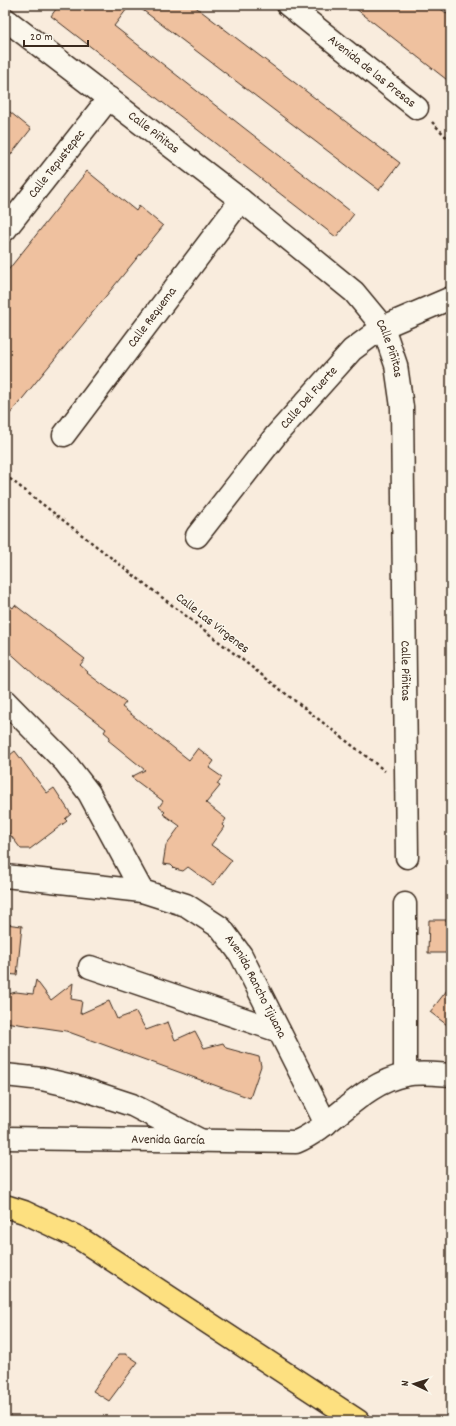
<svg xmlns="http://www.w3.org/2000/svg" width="456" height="1426" font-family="Dekko,sans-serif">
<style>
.building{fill:#efc19f;stroke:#3b2a1e}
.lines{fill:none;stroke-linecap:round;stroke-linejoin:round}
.street-casing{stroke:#3b2a1e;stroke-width:25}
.secondary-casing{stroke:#3b2a1e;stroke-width:25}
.primary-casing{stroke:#3b2a1e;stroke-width:25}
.path{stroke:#3b2a1e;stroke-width:2.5;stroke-dasharray:3 3;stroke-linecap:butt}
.street{stroke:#fbf7ec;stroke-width:22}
.secondary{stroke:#fbf7ec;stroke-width:22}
.primary{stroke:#fde080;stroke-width:22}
.labels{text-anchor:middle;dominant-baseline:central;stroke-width:3;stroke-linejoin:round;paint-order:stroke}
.street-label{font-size:13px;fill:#3b2a1e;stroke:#fbf7ec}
</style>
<rect width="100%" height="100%" fill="#f9ecdd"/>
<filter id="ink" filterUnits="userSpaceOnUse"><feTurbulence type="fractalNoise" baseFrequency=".025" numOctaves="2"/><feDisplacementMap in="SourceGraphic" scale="8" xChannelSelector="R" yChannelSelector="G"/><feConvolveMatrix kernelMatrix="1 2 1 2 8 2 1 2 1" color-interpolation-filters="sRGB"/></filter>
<g filter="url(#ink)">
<g class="building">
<polygon points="59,5 130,5 114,26 354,214 336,237 51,16"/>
<polygon points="136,5 193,5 400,163 379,190"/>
<polygon points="351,5 436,5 451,17 451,83"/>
<polygon points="5,108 31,129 5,162"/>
<polygon points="87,171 136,211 139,206 163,226 5,420 5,274"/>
<polygon points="5,602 13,608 15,605 85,659 80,665 88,672 87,673 126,702 122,707 189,760 198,748 214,761 209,768 222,777 217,784 220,786 206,803 226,819 222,825 224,827 211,845 232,860 213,885 188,867 183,871 175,869 171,865 163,864 166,845 180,826 163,814 165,812 159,807 163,801 131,777 145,770 108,740 110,737 104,732 106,729 37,677 5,648"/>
<polygon points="15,751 47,793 54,788 71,814 65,819 67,821 30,849 21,849 5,828 5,759"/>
<polygon points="429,920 451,920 451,953 428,953"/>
<polygon points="5,924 22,926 17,975 5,974"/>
<polygon points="36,980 51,1000 73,983 71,999 82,1001 80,1014 109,1001 117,1019 136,1012 146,1030 168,1022 175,1040 195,1031 204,1048 223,1043 226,1048 259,1057 261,1066 250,1098 66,1031 5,1022 5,995 16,992 33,994"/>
<polygon points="451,985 451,1028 430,1012"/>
<polygon points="119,1354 126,1354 138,1362 109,1401 93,1391"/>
</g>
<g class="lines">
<defs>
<g id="street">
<path id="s1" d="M288,5L417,108"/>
<path id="s2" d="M5,19L241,200L354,292L383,327L396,365L402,407L407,857"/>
<path id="s3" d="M5,230L109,98"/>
<path id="s4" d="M64,435L241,200"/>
<path id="s5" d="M197,536L276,435L352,350L383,327L451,298"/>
<polyline points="5,701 65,762 89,793 142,891"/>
<path id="s6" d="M5,876L142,891L186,905L221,928L241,955L326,1124"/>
<polyline points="90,967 279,1031"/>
<polyline points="5,1075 42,1079 77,1087 132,1105 202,1141"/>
<polyline points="405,1075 405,904"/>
</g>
<g id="secondary">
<path id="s7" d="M5,1138L296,1142C335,1125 361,1084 405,1075C419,1072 436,1074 451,1075"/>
</g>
<polyline id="primary" points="5,1206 24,1212 79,1238 358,1421"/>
</defs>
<use href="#street" class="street-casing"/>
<use href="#secondary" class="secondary-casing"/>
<use href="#primary" class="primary-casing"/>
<g class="path">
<polyline points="432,122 451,142"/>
<polyline points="5,475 385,771"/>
</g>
<use href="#street" class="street"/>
<use href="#secondary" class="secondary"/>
<use href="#primary" class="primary"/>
</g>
</g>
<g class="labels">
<g class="street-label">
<text stroke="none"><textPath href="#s1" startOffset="107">Avenida de las Presas</textPath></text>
<text stroke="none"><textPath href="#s2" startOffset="187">Calle Piñitas</textPath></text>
<text stroke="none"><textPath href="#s3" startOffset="84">Calle Tepustepec</textPath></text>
<text stroke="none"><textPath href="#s4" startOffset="147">Calle Requema</textPath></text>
<text stroke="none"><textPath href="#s2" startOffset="511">Calle Piñitas</textPath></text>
<text stroke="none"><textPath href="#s5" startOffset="178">Calle Del Fuerte</textPath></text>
<text transform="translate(212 624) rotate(38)">Calle Las Virgenes</text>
<text stroke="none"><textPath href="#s2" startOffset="835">Calle Piñitas</textPath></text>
<text stroke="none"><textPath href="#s6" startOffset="294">Avenida Rancho Tijuana</textPath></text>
<text stroke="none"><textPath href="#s7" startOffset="163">Avenida García</textPath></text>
</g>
</g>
<rect width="456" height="1426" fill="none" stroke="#fbf7ec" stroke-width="20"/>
<rect x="10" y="10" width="436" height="1406" fill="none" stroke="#3b2a1e" stroke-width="1.5" filter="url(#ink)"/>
<g transform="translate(414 1384) rotate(274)" stroke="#fbf7ec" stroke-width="3" paint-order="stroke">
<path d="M0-3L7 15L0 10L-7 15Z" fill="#3b2a1e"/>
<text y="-6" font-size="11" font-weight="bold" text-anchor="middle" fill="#3b2a1e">N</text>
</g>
<path d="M24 40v6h64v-6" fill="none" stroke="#3b2a1e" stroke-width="2"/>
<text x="30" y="40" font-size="12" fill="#3b2a1e" stroke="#fbf7ec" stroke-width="3" paint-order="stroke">20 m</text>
</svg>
